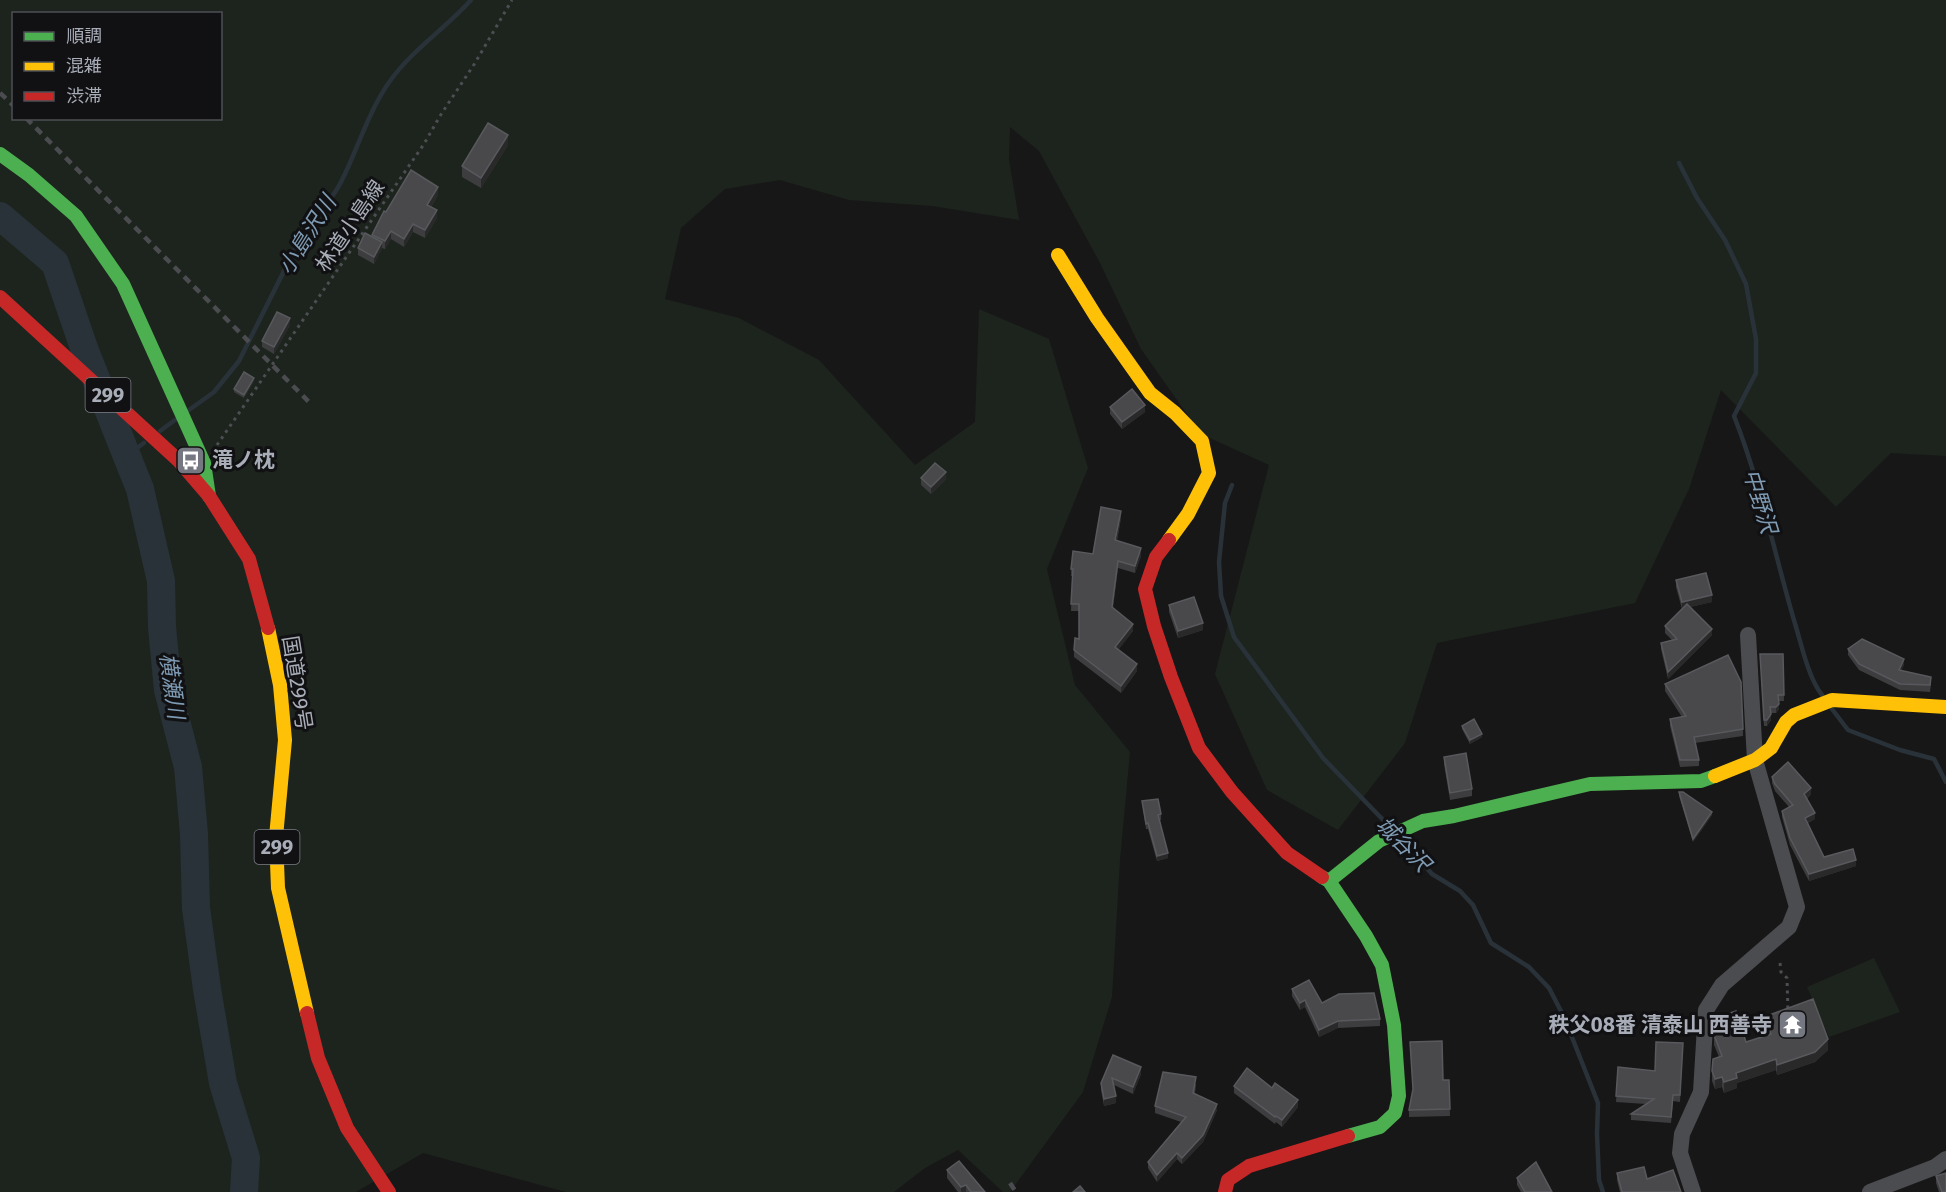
<svg xmlns="http://www.w3.org/2000/svg" width="1946" height="1192" font-family="'Fira Sans','Noto Sans JP',sans-serif">
<style>
.green{fill:#1d241e;fill-rule:evenodd}
.lines{fill:none;stroke-linecap:round;stroke-linejoin:round}
.stream{stroke:#2a3239;stroke-width:4.5}
.river{stroke:#2a3239;stroke-width:28}
.path{stroke:#4d4e52;stroke-width:3;stroke-dasharray:3 4.5;stroke-linecap:butt}
.street{stroke:#4b4c50;stroke-width:16}
.fast{stroke:#4caf50;stroke-width:14}
.slow{stroke:#ffc107;stroke-width:14}
.jam{stroke:#c62828;stroke-width:14}
.rail{stroke:#4b4c4f;stroke-width:4.5;stroke-dasharray:8 6;stroke-linecap:butt}
.wall{fill:#3d3d3f}
.shaded-wall{fill:#29292a}
.building{fill:#49494c;stroke:#58595d;stroke-width:1.5}
.labels{text-anchor:middle;dominant-baseline:central;stroke-width:6;stroke-linejoin:round;paint-order:stroke}
.shield{fill:#111113;stroke:#7b7e86;stroke-width:1.5}
.shield-label{font-size:20px;font-weight:bold;fill:#a8adb8}
.street-label{font-size:21px;fill:#a8adb8;stroke:#111113}
.poi-label{font-size:21px;font-weight:bold;fill:#a8adb8;stroke:#111113;text-anchor:start}
.water-label{font-size:22px;font-style:italic;fill:#7f9bb3;stroke:#111113}
</style>
<rect width="100%" height="100%" fill="#171717"/>
<g class="green">
<path d="M0,0H1946V456L1891,453L1836,507L1721,390L1689,489L1635,603L1437,643L1405,743L1338,830L1267,790L1215,674L1269,465L1201,434L1141,349L1099,261L1039,151L1010,127L1009,159L1019,220L932,206L849,200L780,180L725,189L681,228L665,299L739,318L819,360L915,465L975,422L979,309L1049,339L1088,468L1047,569L1075,685L1130,752L1120,860L1112,997L1083,1092L1010,1192H1003L958,1150L925,1168L894,1192H566L423,1153L356,1192H0ZM14,14H220V118H14Z"/>
<polygon points="1874,958 1900,1012 1829,1037 1807,987"/>
</g>
<g class="lines">
<g class="stream">
<path d="M1679,163L1697,198L1725,240L1746,284L1756,339V373L1734,416C1761,484 1775,557 1796,627C1802,647 1809,679 1822,695"/>
<path d="M189,410L214,392L239,361L298,243C311,221 331,203 342,180C358,148 369,110 390,81C412,50 446,28 471,0"/>
<polyline points="160,431 175,420"/>
<polyline points="127,455 144,443"/>
<polyline points="1232,485 1225,503 1219,562 1221,596 1234,637 1323,758 1390,827"/>
<polyline points="1832,709 1848,730 1900,750 1934,759 1946,782"/>
<polyline points="1400,838 1432,874 1460,891 1473,905 1491,943 1529,967 1549,988 1564,1017 1598,1103 1597,1134 1599,1180 1603,1192"/>
</g>
<polyline class="river" points="0,216 55,263 85,351 140,489 161,581 162,627 168,690 188,767 194,834 196,908 207,989 223,1083 246,1158 244,1192"/>
<g class="path">
<polyline points="217,445 424,144 440,116 475,63 512,0"/>
<polyline points="1780,963 1781,972 1787,978 1788,1012"/>
</g>
<g class="street">
<polyline points="1693,1192 1680,1153 1682,1134 1701,1092 1706,1010 1722,985 1789,927 1797,907 1755,760 1748,635"/>
<polyline points="1870,1192 1935,1167 1946,1159"/>
</g>
<g class="fast">
<polyline points="0,154 29,175 76,216 123,284 204,463 209,496"/>
<polyline points="1322,877 1329,881 1366,936 1382,965 1394,1025 1399,1096 1395,1113 1380,1127 1348,1136"/>
<polyline points="1329,881 1379,841 1423,821 1454,816 1590,784 1701,781 1715,776"/>
</g>
<g class="slow">
<polyline points="1058,255 1097,318 1150,393 1175,413 1202,441 1209,473 1188,514 1169,540"/>
<polyline points="268,628 280,685 285,740 276,837 278,888 307,1013"/>
<polyline points="1715,776 1755,760 1771,748 1786,722 1794,715 1832,700 1946,707"/>
</g>
<g class="jam">
<polyline points="0,297 178,460 209,496 249,559 268,628"/>
<polyline points="1169,540 1156,557 1145,589 1154,626 1171,677 1199,748 1232,792 1287,853 1322,877"/>
<polyline points="307,1013 318,1058 347,1128 389,1192"/>
<polyline points="1225,1192 1228,1180 1249,1166 1348,1136"/>
</g>
<g class="rail">
<polyline points="0,93 14,106"/>
<polyline points="26,118 311,404"/>
<polyline points="1010,1183 1016,1192"/>
</g>
</g>
<g class="wall">
<polygon points="508,145 481,188 462,177 462,166"/>
<polygon points="438,195 431,207 437,218 425,238 413,232 404,247 391,239 385,249 382,248 374,264 358,255 358,248 372,237 372,235 386,212"/>
<polygon points="290,325 274,354 262,347 262,341"/>
<polygon points="254,381 244,398 234,392 234,389"/>
<polygon points="1110,407 1145,412 1122,429 1110,414"/>
<polygon points="921,478 946,479 931,494 921,485"/>
<polygon points="1121,518 1117,541 1141,556 1135,573 1118,568 1113,608 1133,631 1118,650 1137,671 1121,693 1074,657 1074,650 1079,639 1079,611 1071,611 1072,576 1071,576 1071,569 1093,554"/>
<polygon points="1676,580 1712,602 1690,607 1712,635 1668,679 1661,649 1661,643 1672,640 1665,633 1665,626 1682,609 1676,587"/>
<polygon points="1169,605 1203,630 1178,638 1169,612"/>
<polygon points="1848,649 1904,665 1901,670 1931,684 1930,692 1900,690 1859,670 1848,655"/>
<polygon points="1760,654 1783,654 1784,701 1779,701 1779,709 1776,713 1771,713 1771,720 1767,726 1764,726"/>
<polygon points="1665,684 1743,729 1743,736 1695,743 1699,760 1699,766 1680,767 1670,726 1670,719 1682,717 1665,691"/>
<polygon points="1462,726 1482,737 1470,744 1462,729"/>
<polygon points="1444,757 1472,789 1472,796 1450,800 1444,764"/>
<polygon points="1772,777 1811,794 1807,799 1815,819 1808,823 1824,857 1856,866 1809,881 1790,845 1782,817 1782,811 1789,807 1775,791 1772,783"/>
<polygon points="1679,792 1712,815 1693,842 1679,796"/>
<polygon points="1142,801 1161,814 1161,820 1160,820 1168,858 1157,861 1148,829 1146,829"/>
<polygon points="1292,989 1322,1003 1380,1019 1380,1026 1338,1028 1319,1037 1305,1007 1300,1010 1292,996"/>
<polygon points="1764,1017 1828,1050 1815,1062 1777,1075 1776,1070 1737,1083 1737,1088 1724,1093 1722,1087 1715,1089 1712,1081 1712,1071 1719,1057 1714,1045 1714,1035 1746,1042 1767,1035 1764,1027"/>
<polygon points="1410,1042 1443,1080 1449,1080 1450,1116 1409,1117 1409,1110 1413,1090"/>
<polygon points="1683,1043 1680,1102 1673,1101 1671,1123 1631,1120 1631,1114 1646,1104 1616,1102 1618,1067 1655,1071"/>
<polygon points="1113,1055 1141,1074 1133,1094 1114,1085 1116,1103 1104,1106 1101,1090 1101,1083"/>
<polygon points="1196,1084 1195,1093 1217,1110 1203,1142 1182,1164 1177,1159 1157,1182 1148,1168 1148,1162 1181,1122 1155,1113 1155,1106"/>
<polygon points="1234,1086 1298,1107 1282,1127 1276,1122 1275,1124 1234,1093"/>
<polygon points="947,1170 985,1192 958,1192 947,1178"/>
<polygon points="1617,1173 1647,1179 1681,1192 1620,1192 1617,1180"/>
<polygon points="1936,1176 1946,1192 1939,1192 1936,1183"/>
<polygon points="1517,1178 1552,1192 1521,1192 1517,1185"/>
</g>
<g class="shaded-wall">
<polygon points="508,135 508,145 481,188 481,178"/>
<polygon points="438,187 438,195 427,213 427,205"/>
<polygon points="437,210 437,218 425,238 425,230"/>
<polygon points="413,224 413,232 404,247 404,239"/>
<polygon points="391,231 391,239 385,249 385,241"/>
<polygon points="382,242 382,249 374,264 374,257"/>
<polygon points="290,318 290,325 274,354 274,347"/>
<polygon points="254,378 254,381 244,398 244,395"/>
<polygon points="1145,405 1145,412 1122,429 1122,422"/>
<polygon points="946,472 946,479 931,494 931,487"/>
<polygon points="1121,511 1121,518 1115,547 1115,540"/>
<polygon points="1141,548 1141,556 1135,573 1135,566"/>
<polygon points="1118,561 1118,568 1112,615 1112,607"/>
<polygon points="1712,595 1712,602 1682,609 1682,602"/>
<polygon points="1203,623 1203,630 1178,638 1178,631"/>
<polygon points="1133,624 1133,631 1115,654 1115,647"/>
<polygon points="1712,629 1712,635 1668,679 1668,672"/>
<polygon points="1904,659 1904,665 1899,676 1899,670"/>
<polygon points="1137,664 1137,671 1121,693 1121,686"/>
<polygon points="1779,704 1779,709 1776,713 1776,707"/>
<polygon points="1771,714 1771,720 1767,726 1767,720"/>
<polygon points="1482,734 1482,737 1470,744 1470,740"/>
<polygon points="1811,788 1811,794 1804,801 1804,794"/>
<polygon points="1712,812 1712,815 1693,842 1693,839"/>
<polygon points="1815,813 1815,819 1805,824 1805,818"/>
<polygon points="1168,853 1168,858 1157,861 1157,856"/>
<polygon points="1856,860 1856,866 1809,881 1809,874"/>
<polygon points="1305,1000 1305,1007 1300,1010 1300,1003"/>
<polygon points="1338,1021 1338,1028 1319,1037 1319,1030"/>
<polygon points="1828,1039 1828,1050 1815,1062 1777,1075 1777,1065"/>
<polygon points="1776,1059 1776,1070 1737,1083 1737,1088 1724,1093 1724,1082 1736,1073"/>
<polygon points="1141,1067 1141,1074 1133,1094 1133,1087"/>
<polygon points="1722,1077 1722,1087 1715,1089 1715,1079"/>
<polygon points="1116,1096 1116,1103 1104,1106 1104,1099"/>
<polygon points="1298,1100 1298,1107 1282,1127 1282,1120"/>
<polygon points="1217,1104 1217,1110 1203,1142 1182,1164 1182,1158"/>
<polygon points="1177,1153 1177,1159 1157,1182 1157,1175"/>
<polygon points="966,1185 966,1192 961,1192 961,1187"/>
</g>
<g class="building">
<polygon points="488,123 508,135 481,178 462,166"/>
<polygon points="411,170 438,187 427,205 437,210 425,230 413,224 404,239 391,231 385,241 372,235 384,211 386,212"/>
<polygon points="365,233 382,242 374,257 358,248"/>
<polygon points="277,312 290,318 274,347 262,341"/>
<polygon points="244,372 254,378 244,395 234,389"/>
<polygon points="1132,389 1145,405 1122,422 1110,407"/>
<polygon points="935,463 946,472 931,487 921,478"/>
<polygon points="1101,507 1121,511 1115,540 1141,548 1135,566 1118,561 1112,607 1133,624 1115,647 1137,664 1121,686 1074,650 1075,638 1079,639 1079,604 1071,604 1073,569 1071,569 1073,551 1093,554"/>
<polygon points="1706,573 1712,595 1682,602 1676,580"/>
<polygon points="1194,597 1203,623 1178,631 1169,605"/>
<polygon points="1687,604 1712,629 1668,672 1661,643 1677,639 1665,626"/>
<polygon points="1862,639 1904,659 1899,670 1931,677 1930,685 1900,684 1859,664 1848,649"/>
<polygon points="1760,654 1783,654 1784,695 1778,695 1779,704 1776,707 1770,707 1771,714 1767,720 1764,720"/>
<polygon points="1728,655 1741,682 1743,729 1694,737 1699,760 1680,760 1670,719 1686,716 1665,684"/>
<polygon points="1474,719 1482,734 1470,740 1462,726"/>
<polygon points="1466,753 1472,789 1450,793 1444,757"/>
<polygon points="1788,762 1811,788 1804,794 1815,813 1805,818 1824,857 1853,849 1856,860 1809,874 1790,838 1782,811 1793,805 1775,784 1772,777"/>
<polygon points="1679,792 1683,792 1712,812 1693,839"/>
<polygon points="1158,799 1161,814 1158,815 1168,853 1157,856 1148,823 1146,824 1142,801"/>
<polygon points="1309,980 1322,1003 1339,994 1374,993 1380,1019 1338,1021 1319,1030 1305,1000 1300,1003 1292,989"/>
<polygon points="1813,999 1828,1039 1815,1052 1777,1065 1776,1059 1736,1073 1737,1078 1724,1082 1722,1077 1715,1079 1712,1071 1713,1059 1722,1056 1714,1035 1715,1018 1736,1011 1746,1042 1771,1034 1764,1017"/>
<polygon points="1442,1041 1443,1080 1449,1080 1450,1109 1409,1110 1413,1089 1410,1042"/>
<polygon points="1656,1042 1683,1043 1680,1095 1673,1095 1671,1117 1631,1114 1654,1099 1616,1096 1618,1067 1655,1071"/>
<polygon points="1113,1055 1141,1067 1133,1087 1112,1078 1116,1096 1104,1099 1101,1083"/>
<polygon points="1247,1068 1272,1088 1275,1083 1298,1100 1282,1120 1276,1116 1275,1117 1234,1086"/>
<polygon points="1163,1072 1196,1077 1193,1093 1217,1104 1203,1135 1182,1158 1177,1153 1157,1175 1148,1162 1186,1117 1155,1106"/>
<polygon points="959,1161 985,1192 971,1192 966,1185 961,1187 947,1170"/>
<polygon points="1536,1162 1552,1192 1525,1192 1517,1178"/>
<polygon points="1644,1167 1647,1179 1673,1170 1681,1192 1622,1192 1617,1173"/>
<polygon points="1946,1173 1946,1192 1942,1192 1936,1176"/>
<polygon points="1080,1186 1085,1192 1073,1192"/>
</g>
<defs>
<symbol id="bus-square" viewBox="-11 -11 22 22"><rect x="-9" y="-9" width="18" height="18" rx="4" fill="#757880" stroke="#111113"/><path d="M-5-6H5V4H4V6H2V4H-2V6H-4V4H-5ZM-3.5-4V0h7V-4ZM-3.5 1.2v1.5H-2V1.2ZM2 1.2v1.5H3.5V1.2Z" fill="#fff"/></symbol>
<symbol id="temple-square" viewBox="-11 -11 22 22"><rect x="-9" y="-9" width="18" height="18" rx="4" fill="#757880" stroke="#111113"/><path d="M0-6L5-2H3V0L6.5 2.5H4V6H1.5V3h-3V6H-4V2.5H-6.5L-3 0V-2H-5Z" fill="#fff"/></symbol>
</defs>
<g fill-rule="evenodd">
<use href="#bus-square" x="174" y="444" width="33" height="33"/>
<use href="#temple-square" x="1776" y="1008" width="33" height="33"/>
</g>
<g class="labels">
<g class="shield">
<rect x="85.5" y="378" width="45" height="34" rx="4.5"/>
<rect x="254.5" y="830" width="45" height="34" rx="4.5"/>
</g>
<g class="shield-label">
<text x="108" y="395">299</text>
<text x="277" y="847">299</text>
</g>
<g class="street-label">
<text transform="translate(350 226) rotate(-56)">林道小島線</text>
<text transform="translate(297 683) rotate(81)">国道299号</text>
</g>
<g class="poi-label">
<text x="212" y="460">滝ノ枕</text>
<text x="1772" y="1025" text-anchor="end">秩父08番 清泰山 西善寺</text>
</g>
<g class="water-label">
<text transform="translate(307 235) rotate(-58)">小島沢川</text>
<text transform="translate(1760 501) rotate(73)">中野沢</text>
<text transform="translate(172 686) rotate(82)">横瀬川</text>
<text transform="translate(1403 844) rotate(46)">城谷沢</text>
</g>
</g>
<rect x="12" y="12" width="210" height="108" fill="#111113" stroke="#4d4f55" stroke-width="1.5"/>
<rect x="24" y="32" width="30" height="9" fill="#4caf50" stroke="#4d4f55" stroke-width="1.5"/>
<text x="66" y="42" font-size="18" fill="#a8adb8">順調</text>
<rect x="24" y="62" width="30" height="9" fill="#ffc107" stroke="#4d4f55" stroke-width="1.5"/>
<text x="66" y="72" font-size="18" fill="#a8adb8">混雑</text>
<rect x="24" y="92" width="30" height="9" fill="#c62828" stroke="#4d4f55" stroke-width="1.5"/>
<text x="66" y="102" font-size="18" fill="#a8adb8">渋滞</text>
</svg>
